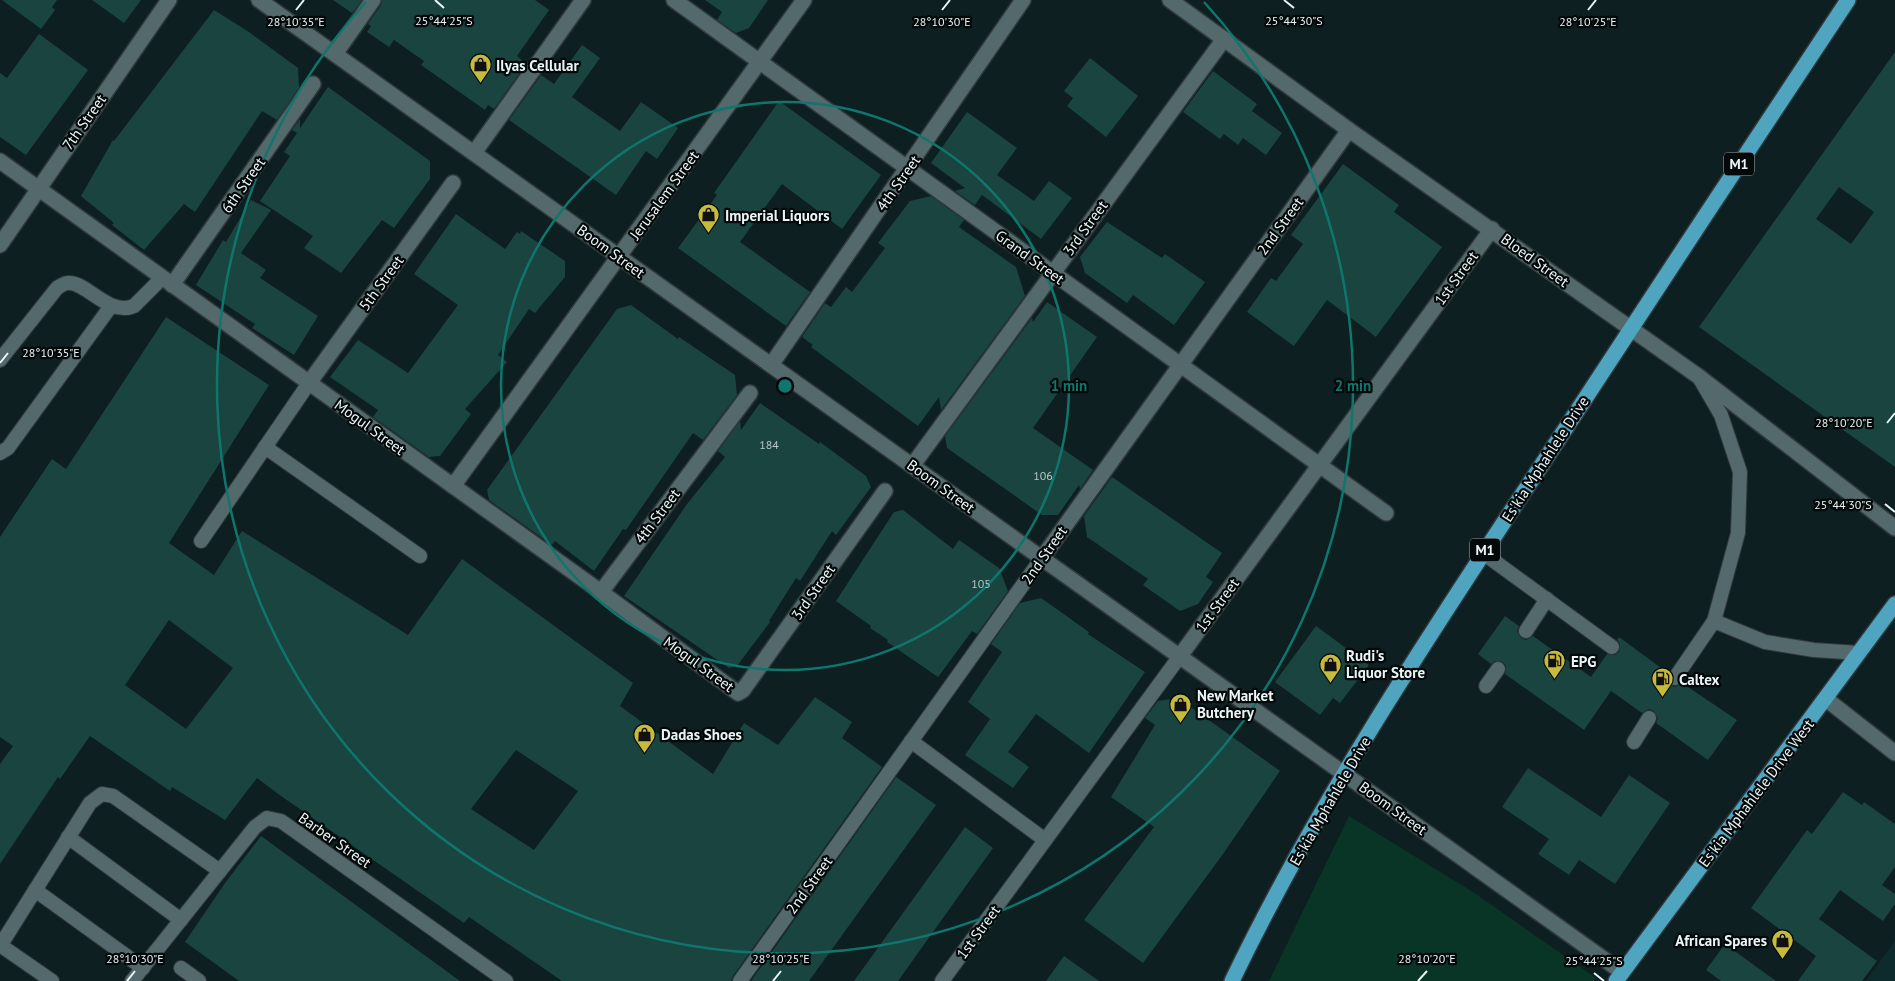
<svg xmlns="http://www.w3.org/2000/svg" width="1895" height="981" font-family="'PT Sans',sans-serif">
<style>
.built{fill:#0d2a2d}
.green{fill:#083525}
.building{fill:#1a443f;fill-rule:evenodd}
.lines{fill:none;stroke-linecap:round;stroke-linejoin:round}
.lane-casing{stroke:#2f383a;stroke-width:16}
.street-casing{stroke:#2f383a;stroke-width:18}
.secondary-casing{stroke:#2f383a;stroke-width:18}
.primary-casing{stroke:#2f383a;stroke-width:18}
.lane{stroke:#54696b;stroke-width:14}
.street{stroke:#54696b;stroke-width:15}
.secondary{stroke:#54696b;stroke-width:15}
.primary{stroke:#4fa4c0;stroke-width:15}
.ticks{fill:none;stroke:#eaf5f7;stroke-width:2}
.ring{fill:none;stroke:#0f766e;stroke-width:2.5}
.labels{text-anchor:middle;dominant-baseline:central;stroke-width:4.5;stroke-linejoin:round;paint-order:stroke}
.number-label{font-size:12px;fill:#b6c9c9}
.shield{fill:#030809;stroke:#a5aeb0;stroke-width:1}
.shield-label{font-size:14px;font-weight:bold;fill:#eaf5f7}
.poi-label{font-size:15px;font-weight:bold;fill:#eaf5f7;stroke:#030809;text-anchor:start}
.street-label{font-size:15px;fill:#eaf5f7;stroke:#030809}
.ticks-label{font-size:12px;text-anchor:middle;fill:#eaf5f7;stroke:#030809;stroke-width:4.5;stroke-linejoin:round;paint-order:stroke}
.centre{fill:#0f766e;stroke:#030809;stroke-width:2.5}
.ring-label{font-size:15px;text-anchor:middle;font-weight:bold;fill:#0f766e;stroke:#030809;stroke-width:4.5;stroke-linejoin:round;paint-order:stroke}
</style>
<rect width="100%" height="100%" fill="#0d1f21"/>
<polygon class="built" points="1895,941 1895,981 1866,981"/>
<polygon class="green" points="1349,816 1473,892 1596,978 1594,981 1269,981"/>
<g class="building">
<polygon points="2,0 57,0 52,7 55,10 41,29"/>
<polygon points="92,0 141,0 124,23"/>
<polygon points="333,0 362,0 352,13"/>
<polygon points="382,0 535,0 549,10 517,56 526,64 494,109 488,105 485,110 421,65 424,61 394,40 389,47 367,32 371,26 368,24 381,5"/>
<polygon points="705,0 768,0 749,28 736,33 717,20 722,12"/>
<polygon points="214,10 249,32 298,68 299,88 277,120 262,111 195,212 184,204 144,250 112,225 114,223 81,196 113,140 114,141"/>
<polygon points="39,34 88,70 26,155 0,137 0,73 7,78"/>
<polygon points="582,45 600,58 572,97 620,131 641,102 678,128 657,159 646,151 616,195 509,120 541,75 554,84"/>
<path d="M1895,52V467L1699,327ZM1839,187L1874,212L1851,244L1816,219Z"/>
<polygon points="1090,58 1138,96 1106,137 1067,106 1073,98 1064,91"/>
<polygon points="1213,71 1257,104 1252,111 1282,133 1266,155 1243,138 1238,145 1224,134 1220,139 1183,112"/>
<polygon points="328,87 430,161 430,179 394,228 382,220 341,273 304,248 313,236 260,201 290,156 284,152 297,133 292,130 300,119 300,128"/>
<polygon points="779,101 881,175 842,229 782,184 740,242 810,292 786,326 678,248 717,195 714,193"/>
<polygon points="967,112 1017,148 997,175 1034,201 1049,181 1072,198 1041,239 982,195 975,205 955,191 965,188 931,163"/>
<polygon points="1343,164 1399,205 1394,212 1442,247 1376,337 1327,300 1294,346 1247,312 1271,278 1276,281 1303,244 1291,235"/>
<polygon points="931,196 964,220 959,227 1016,267 1025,296 941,410 939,397 918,426 811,347 813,345 802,337 825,303 831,307 846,287 852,292 885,248 878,243 910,201"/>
<polygon points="251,200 271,210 241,253 266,270 260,278 318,316 294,355 252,328 255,324 196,285 223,240 226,242"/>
<polygon points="456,214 505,249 517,232 520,234 521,231 565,261 565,277 535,313 529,309 498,355 507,362 465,409 471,414 440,456 429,457 373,417 378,410 330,377 358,340 408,373 458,305 414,274"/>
<polygon points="1107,222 1162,258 1165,254 1205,282 1174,325 1133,295 1127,303 1085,273 1080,257"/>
<polygon points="1047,302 1097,337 1033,428 1093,470 1080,489 1079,485 1058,515 1042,515 947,448 945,436 1032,318 1033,322"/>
<polygon points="631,305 678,339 679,337 735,375 737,395 703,440 693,433 626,530 623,529 594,571 555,541 552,545 489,500 487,490 617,309"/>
<path d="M166,317L269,385L169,543L214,575L242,531L408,635L462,559L633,683L620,706L713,774L744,723L778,745L815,697L852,722L842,738L882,767L733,976L731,981H562L469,917L464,923L281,796L257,778L225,820L172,787L170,791L90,736L60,779L58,777L0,864V764L13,746L0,737V537L52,459L66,469ZM169,620L233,668L186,729L125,685ZM516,750L578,791L534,850L471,809Z"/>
<polygon points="760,403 819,444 820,442 866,476 871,487 836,535 832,531 800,581 796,578 769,621 770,622 737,666 729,668 624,596 687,504 725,457 718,451 740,421 741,430"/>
<polygon points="1112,477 1222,553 1206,577 1213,582 1198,604 1180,611 1143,585 1148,579 1087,537 1084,516"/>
<polygon points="903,510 953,549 959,540 999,568 1008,591 977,634 972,631 938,677 887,642 888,640 870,628 871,626 836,601 894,512"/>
<polygon points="1041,598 1089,632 1088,634 1145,672 1089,753 1036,714 1008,752 1029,767 1013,788 965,755 990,719 968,702 1002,652 991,644 1020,603"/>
<polygon points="1505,616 1519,626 1517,631 1521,638 1526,640 1533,636 1591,677 1607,654 1615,655 1619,652 1620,644 1617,640 1619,637 1668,673 1666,678 1670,685 1675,687 1682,683 1737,720 1708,760 1656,723 1658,718 1654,711 1649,709 1642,713 1611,691 1584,730 1505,674 1506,666 1503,662 1495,661 1491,664 1478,654"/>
<polygon points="1316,626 1369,665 1340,703 1333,698 1320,715 1275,682"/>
<polygon points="1178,698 1280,771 1223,854 1143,963 1084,920 1154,827 1111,797 1155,725 1145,718 1158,701"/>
<polygon points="1528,768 1601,817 1629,775 1670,803 1615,884 1579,860 1569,875 1538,854 1549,839 1502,807"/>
<polygon points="896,777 936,805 809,981 751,981"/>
<polygon points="1843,792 1862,805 1864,802 1895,824 1895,867 1882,885 1895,894 1895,904 1883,921 1840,890 1819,919 1877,961 1862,981 1798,981 1816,956 1751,908 1807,830 1812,834"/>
<polygon points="965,827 993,848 898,981 854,981"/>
<polygon points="261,836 460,981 239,981 185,942 225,883"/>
<polygon points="1725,944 1776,981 1721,981 1706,970"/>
<polygon points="1064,956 1099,981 1046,981"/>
</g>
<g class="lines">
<defs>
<g id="lane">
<path d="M0,360L57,288C60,286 64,283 68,283C86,281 109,317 134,306L162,278"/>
<polyline points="265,447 420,556"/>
<polyline points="0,453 8,448 111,306"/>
<polyline points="201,541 309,383"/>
<polyline points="1483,553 1612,647"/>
<polyline points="1714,621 1765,642 1814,650 1859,653"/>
<polyline points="1526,631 1547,599"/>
<polyline points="1675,678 1714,621 1738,533 1740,472 1721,415 1700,379"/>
<polyline points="1486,686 1498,669"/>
<polyline points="911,741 1045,840"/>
<polyline points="1634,742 1649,718"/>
<polyline points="68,837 181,920"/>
<polyline points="35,890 143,968"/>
<polyline points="0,945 52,981"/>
<polyline points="0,946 90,803 102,794 113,796 220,871"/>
<polyline points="181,968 199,981"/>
<polyline points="132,981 255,827 267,818 281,821 506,981"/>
<polyline points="740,981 1042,558"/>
<polyline points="942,981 1180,656"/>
</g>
<g id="street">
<polyline points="674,0 1386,513"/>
<polyline points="335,54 373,0"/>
<polyline points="474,153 583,0"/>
<polyline points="0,161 601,592 738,693 743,690 885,491"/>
<polyline points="0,245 169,0"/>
<polyline points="172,285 313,84"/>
<polyline points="771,365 1023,0"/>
<polyline points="309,383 453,183"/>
<polyline points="912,466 1224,39"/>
<polyline points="453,486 804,0"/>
<polyline points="1042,558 1349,130"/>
<polyline points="601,592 750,393"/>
<polyline points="1180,656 1492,229"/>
<polyline points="1826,699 1895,753"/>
</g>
<g id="secondary">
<polyline points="259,0 1622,972"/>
<polyline points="1170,0 1349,130 1698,376 1895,528"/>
</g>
<g id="primary">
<path d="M1232,981C1318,802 1428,637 1537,472C1641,314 1743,157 1848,0"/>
<polyline points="1616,981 1895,604"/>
</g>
</defs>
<use href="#lane" class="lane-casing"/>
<use href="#street" class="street-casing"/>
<use href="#secondary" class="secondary-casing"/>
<use href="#primary" class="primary-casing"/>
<use href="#lane" class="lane"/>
<use href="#street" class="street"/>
<use href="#secondary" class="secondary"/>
<use href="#primary" class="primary"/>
</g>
<path class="ticks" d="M435,0L444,8M1284,0L1294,8M296,10L304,0M942,10L950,0M1588,10L1596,0M0,363L8,353M1887,423L1895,413M1885,504L1895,512M1594,973L1604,981M127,981L135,971M773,981L781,971M1418,981L1427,971"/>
<g class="ring">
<circle cx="785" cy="386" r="284"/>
<path d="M1204 2A568 568 0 1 1 366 2"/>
</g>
<defs>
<symbol id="shop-pin" viewBox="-11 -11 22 30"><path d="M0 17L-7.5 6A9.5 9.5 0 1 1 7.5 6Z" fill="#c7bb3c" stroke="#030809"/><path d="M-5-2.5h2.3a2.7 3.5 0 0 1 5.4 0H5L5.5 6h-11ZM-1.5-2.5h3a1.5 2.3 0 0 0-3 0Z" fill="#111"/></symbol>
<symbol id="fuel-pin" viewBox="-11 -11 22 30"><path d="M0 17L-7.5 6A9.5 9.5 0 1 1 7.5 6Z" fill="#c7bb3c" stroke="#030809"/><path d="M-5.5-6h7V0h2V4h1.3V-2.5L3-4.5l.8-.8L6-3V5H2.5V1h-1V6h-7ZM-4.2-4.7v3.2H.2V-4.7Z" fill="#111"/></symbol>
</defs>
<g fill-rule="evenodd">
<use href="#shop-pin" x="468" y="52" width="25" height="34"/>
<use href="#shop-pin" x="696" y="202" width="25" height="34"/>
<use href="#fuel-pin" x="1542" y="648" width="25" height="34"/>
<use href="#shop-pin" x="1318" y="652" width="25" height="34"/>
<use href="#fuel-pin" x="1650" y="666" width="25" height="34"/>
<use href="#shop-pin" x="1168" y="692" width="25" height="34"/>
<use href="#shop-pin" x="632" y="722" width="25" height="34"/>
<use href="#shop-pin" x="1770" y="928" width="25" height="34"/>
</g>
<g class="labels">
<g class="number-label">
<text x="769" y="444">184</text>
<text x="1043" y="475">106</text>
<text x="981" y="583">105</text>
</g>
<g class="shield">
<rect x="1724" y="152.5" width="30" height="23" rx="4"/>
<rect x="1470" y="538.5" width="30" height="23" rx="4"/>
</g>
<g class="shield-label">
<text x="1739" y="164">M1</text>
<text x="1485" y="550">M1</text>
</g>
<g class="poi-label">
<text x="496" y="65">Ilyas Cellular</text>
<text x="725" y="215">Imperial Liquors</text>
<text x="1346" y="655">Rudi's<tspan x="1346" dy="17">Liquor Store</tspan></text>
<text x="1571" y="661">EPG</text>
<text x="1679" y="679">Caltex</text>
<text x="1197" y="695">New Market<tspan x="1197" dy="17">Butchery</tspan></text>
<text x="661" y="734">Dadas Shoes</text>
<text x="1767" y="940" text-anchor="end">African Spares</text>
</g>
<g class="street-label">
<text transform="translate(84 122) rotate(-55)">7th Street</text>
<text transform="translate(898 183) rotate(-55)">4th Street</text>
<text transform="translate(243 185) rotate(-55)">6th Street</text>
<text transform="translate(664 195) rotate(-54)">Jerusalem Street</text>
<text transform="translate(1280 226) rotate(-54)">2nd Street</text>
<text transform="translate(1085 228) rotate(-54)">3rd Street</text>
<text transform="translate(611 251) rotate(36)">Boom Street</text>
<text transform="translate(1030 257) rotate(36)">Grand Street</text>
<text transform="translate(1535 260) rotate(36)">Bloed Street</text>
<text transform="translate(1456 278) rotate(-54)">1st Street</text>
<text transform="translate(381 283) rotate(-54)">5th Street</text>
<text transform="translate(370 427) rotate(36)">Mogul Street</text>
<text transform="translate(1545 459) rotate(-57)">Es'kia Mphahlele Drive</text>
<text transform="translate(941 486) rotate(36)">Boom Street</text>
<text transform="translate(657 516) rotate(-53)">4th Street</text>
<text transform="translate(1044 555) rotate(-55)">2nd Street</text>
<text transform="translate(813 592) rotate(-55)">3rd Street</text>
<text transform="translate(1217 605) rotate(-54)">1st Street</text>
<text transform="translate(699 664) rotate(36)">Mogul Street</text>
<text transform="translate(1756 793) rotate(-53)">Es'kia Mphahlele Drive West</text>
<text transform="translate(1330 801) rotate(-60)">Es'kia Mphahlele Drive</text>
<text transform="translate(1393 808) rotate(36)">Boom Street</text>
<text transform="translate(335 840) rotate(35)">Barber Street</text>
<text transform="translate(809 885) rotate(-54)">2nd Street</text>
<text transform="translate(978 932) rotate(-54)">1st Street</text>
</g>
</g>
<g class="ticks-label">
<text x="444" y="25">25°44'25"S</text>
<text x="1294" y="25">25°44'30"S</text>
<text x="296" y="26">28°10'35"E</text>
<text x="942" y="26">28°10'30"E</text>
<text x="1588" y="26">28°10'25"E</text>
<text x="51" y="357">28°10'35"E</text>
<text x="1844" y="427">28°10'20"E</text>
<text x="1843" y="509">25°44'30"S</text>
<text x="135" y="963">28°10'30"E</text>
<text x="781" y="963">28°10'25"E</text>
<text x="1427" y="963">28°10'20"E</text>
<text x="1594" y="965">25°44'25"S</text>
</g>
<circle cx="785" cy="386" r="8" class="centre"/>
<g class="ring-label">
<text x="1069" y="391">1 min</text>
<text x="1353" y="391">2 min</text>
</g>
</svg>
